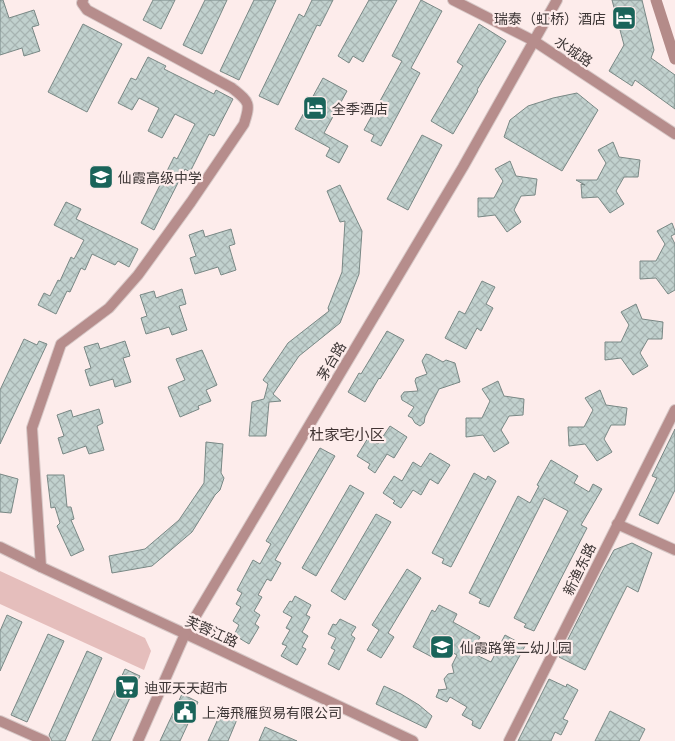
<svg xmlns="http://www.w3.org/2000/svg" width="675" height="741" font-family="'Noto Sans','Noto Sans SC',sans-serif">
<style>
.green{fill:#e5bebc}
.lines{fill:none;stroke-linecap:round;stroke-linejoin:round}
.canal{stroke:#b48b89;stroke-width:11}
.building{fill:url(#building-cross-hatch);stroke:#798885}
.minor-casing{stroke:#d7c8c7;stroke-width:12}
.tertiary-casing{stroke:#d7c8c7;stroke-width:12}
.minor{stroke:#b68d8c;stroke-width:10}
.tertiary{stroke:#b68d8c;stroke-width:10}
.labels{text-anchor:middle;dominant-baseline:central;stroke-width:4.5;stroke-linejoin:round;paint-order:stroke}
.poi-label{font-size:14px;fill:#3d3636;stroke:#fdeceb;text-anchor:start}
.street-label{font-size:14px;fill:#3d3636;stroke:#fdeceb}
.neighbourhood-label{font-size:15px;fill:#413433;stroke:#fdeceb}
</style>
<defs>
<pattern id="building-cross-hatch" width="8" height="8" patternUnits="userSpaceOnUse" patternTransform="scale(1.25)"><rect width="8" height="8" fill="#c1d1ce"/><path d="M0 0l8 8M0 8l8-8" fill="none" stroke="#a7b4b2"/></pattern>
</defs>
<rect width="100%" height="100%" fill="#fdeceb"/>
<polygon class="green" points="0,571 145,638 151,651 144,670 0,604"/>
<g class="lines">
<polyline class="canal" points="656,0 675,59"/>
</g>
<g class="building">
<polygon points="0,0 3,0 9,18 34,10 39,25 32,27 40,51 24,56 22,48 0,55"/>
<polygon points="153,0 175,0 161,29 143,20"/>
<polygon points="205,0 227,0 202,54 183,45"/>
<polygon points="254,0 276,0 239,80 220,71"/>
<polygon points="312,0 333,0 320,26 317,25 278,105 259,96 299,14 304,17"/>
<polygon points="369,0 397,0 363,62 353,56 349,63 338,56"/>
<polygon points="421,0 442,11 411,68 420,73 381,146 371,141 374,135 364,130 402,61 392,56"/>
<polygon points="612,0 642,0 654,50 651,58 675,75 675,109 635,80 632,86 609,71 624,45"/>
<polygon points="83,24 122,44 87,112 48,92"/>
<polygon points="479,24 506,41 477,90 478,91 453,134 431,121 463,66 457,62"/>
<polygon points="148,57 166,66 164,69 214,94 216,90 233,99 214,136 209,134 190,172 185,169 154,230 141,223 174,157 177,159 195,124 175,114 162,138 148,131 159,108 139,98 132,110 118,103 131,78 136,80"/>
<polygon points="323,78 347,91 324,133 348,146 339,163 326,156 330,148 295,129"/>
<polygon points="577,93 598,110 562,171 504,137 510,120 528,106 553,98"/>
<polygon points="422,135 442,145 408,210 387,199"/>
<polygon points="613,142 619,157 640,160 638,177 624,177 616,191 624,204 610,213 598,197 582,198 581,184 585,185 576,180 597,180 606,163 598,150"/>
<polygon points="510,161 516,176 537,179 535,195 521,196 514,210 521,222 507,232 495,215 478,217 478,198 494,198 503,181 495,169"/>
<polygon points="340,185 362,231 359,274 340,323 299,356 273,394 281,401 269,402 266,436 249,436 252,402 264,399 268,384 263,380 288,343 329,311 328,308 342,272 345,221 340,222 327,191"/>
<polygon points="66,202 81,209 76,219 138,249 129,267 118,261 115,265 92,254 85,270 81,268 70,292 67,291 56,314 38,305 44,293 50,296 58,280 60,281 71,257 74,259 84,240 54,225"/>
<polygon points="672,223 675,231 675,234 671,236 675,244 675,290 668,294 656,278 640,279 640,261 656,261 665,244 657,231"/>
<polygon points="231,229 235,244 229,246 236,270 221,275 218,267 195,274 190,258 196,256 189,235 203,230 205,237"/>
<polygon points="482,281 495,287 486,304 493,308 481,331 477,328 466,349 445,338 459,311 465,314"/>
<polygon points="182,289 186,304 179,306 187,330 172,335 169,327 146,334 141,318 147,316 140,295 154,291 156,298"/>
<polygon points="636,304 642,319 663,322 662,339 648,339 640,353 648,366 633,375 621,358 605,360 605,342 621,342 629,325 621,312"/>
<polygon points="387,331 404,340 380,379 379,378 365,402 348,392 359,373 361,374"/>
<polygon points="24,339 37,345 39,341 47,344 0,444 0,390"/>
<polygon points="125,341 130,356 123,358 131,382 115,387 113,379 90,386 85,370 91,368 84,347 98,343 100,349"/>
<polygon points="202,350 217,385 206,390 211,401 198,406 199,409 180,417 168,387 185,380 176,359"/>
<polygon points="426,354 430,355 443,362 446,360 455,363 460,382 439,389 425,417 424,423 420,426 415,423 412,418 408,416 414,407 402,400 401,396 404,392 418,391 415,381 416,378 427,374 422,361"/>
<polygon points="498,381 504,396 524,399 523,415 509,416 501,430 509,443 494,452 483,435 466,437 466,418 482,418 490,401 482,389"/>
<polygon points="600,390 606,405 627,408 625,425 611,425 604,439 612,452 597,461 585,444 569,446 568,427 584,427 593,410 585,398"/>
<polygon points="99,409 103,423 97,426 104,450 89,454 86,446 63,454 58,438 64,436 57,415 71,410 73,417"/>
<polygon points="390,426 407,437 394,458 387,454 375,473 368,468 370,464 357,456 368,438 378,444"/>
<polygon points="675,429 675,490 658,524 639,515 657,478 652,476"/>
<polygon points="206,442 223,444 221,473 224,478 220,490 215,495 192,532 152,566 112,573 109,556 145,549 179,520 204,483"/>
<polygon points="320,448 335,456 275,560 281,563 271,581 267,579 258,595 262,597 254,611 260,615 255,624 259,627 249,644 234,635 239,625 233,621 241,607 236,604 242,593 237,590 253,560 260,564 271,544 266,541"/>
<polygon points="430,453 450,465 438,484 430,479 421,495 413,490 401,508 393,503 395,501 383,493 394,476 402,481 413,462 421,467"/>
<polygon points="551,460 578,476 574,483 589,492 593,484 602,489 581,525 587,528 534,631 524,627 526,624 514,618 568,511 544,498 489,607 479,603 481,599 469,593 518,496 530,503 539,486 537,485"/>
<polygon points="474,473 486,480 488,476 496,481 451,567 442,563 444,559 432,553"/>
<polygon points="0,474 18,479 11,513 0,512"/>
<polygon points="47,475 64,475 67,507 71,507 74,519 71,520 84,550 71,556 57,526 60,523 55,507 51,508"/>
<polygon points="350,485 364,493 316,576 302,568"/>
<polygon points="376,514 391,522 345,600 331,591"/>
<polygon points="632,543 652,553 638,592 627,586 585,670 559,657 602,572 614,550"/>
<polygon points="407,569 421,578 388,633 394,637 381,658 367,650 379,630 372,625"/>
<polygon points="295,596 311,605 306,615 310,617 302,632 308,636 302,647 306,649 297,665 281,656 287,646 282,644 290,630 286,628 292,617 283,612 290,601 292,602"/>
<polygon points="439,605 457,614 453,622 480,637 472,653 491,662 505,635 525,646 480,729 472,725 473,721 462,715 467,707 450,697 447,702 436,697 439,690 438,690 447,689 444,679 448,674 454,673 452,665 457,655 438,645 432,657 413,647 432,610 435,612"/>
<polygon points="7,615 22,622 0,671 0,631"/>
<polygon points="340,619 356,627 351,635 355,638 339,670 328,664 335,650 331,648 336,638 328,634 333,624 336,625"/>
<polygon points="48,634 64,641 27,722 11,715"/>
<polygon points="87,651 102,658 65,741 52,741 49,735"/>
<polygon points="125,669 140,676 110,741 92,741"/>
<polygon points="549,679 566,687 567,684 578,690 563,719 568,721 561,735 555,732 551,741 518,741"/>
<polygon points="384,686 401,694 419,705 432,716 426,728 376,704"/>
<polygon points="182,694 198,702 180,741 160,741"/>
<polygon points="222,710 238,717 228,741 208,741"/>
<polygon points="610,711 645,729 639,741 595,741"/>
<polygon points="265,727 297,741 259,741"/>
</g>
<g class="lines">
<defs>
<g id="minor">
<polyline points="617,524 675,550"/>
<path d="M41,567L32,428L61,344L109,308L138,275L191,202L244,124C251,102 249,102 232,88L87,10L82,3L83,0"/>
<polyline points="0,721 45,741"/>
</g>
<g id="tertiary">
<polyline points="453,0 534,41 675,134"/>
<polyline points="0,547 41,567 203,642 413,741"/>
<polyline points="138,741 185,634 463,167 557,0"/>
<polyline points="509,741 675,410"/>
</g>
</defs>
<use href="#minor" class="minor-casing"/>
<use href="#tertiary" class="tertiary-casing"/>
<use href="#minor" class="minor"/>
<use href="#tertiary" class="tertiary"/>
</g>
<defs>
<symbol id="hotel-square" viewBox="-11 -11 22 22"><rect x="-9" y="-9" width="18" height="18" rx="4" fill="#1a645a" stroke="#fdeceb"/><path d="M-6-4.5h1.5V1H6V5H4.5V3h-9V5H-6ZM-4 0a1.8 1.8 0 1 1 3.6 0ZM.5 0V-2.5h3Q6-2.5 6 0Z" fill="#fff"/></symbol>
<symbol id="school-square" viewBox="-11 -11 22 22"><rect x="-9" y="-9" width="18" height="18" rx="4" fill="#1a645a" stroke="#fdeceb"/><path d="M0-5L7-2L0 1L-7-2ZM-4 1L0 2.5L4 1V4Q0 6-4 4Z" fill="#fff"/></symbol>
<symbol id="supermarket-square" viewBox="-11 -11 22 22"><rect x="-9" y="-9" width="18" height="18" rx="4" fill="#1a645a" stroke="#fdeceb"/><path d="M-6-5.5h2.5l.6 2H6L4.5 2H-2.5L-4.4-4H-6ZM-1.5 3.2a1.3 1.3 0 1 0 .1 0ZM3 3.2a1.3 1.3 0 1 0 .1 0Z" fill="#fff"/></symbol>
<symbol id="civic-square" viewBox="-11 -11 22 22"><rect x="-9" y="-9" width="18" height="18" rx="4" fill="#1a645a" stroke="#fdeceb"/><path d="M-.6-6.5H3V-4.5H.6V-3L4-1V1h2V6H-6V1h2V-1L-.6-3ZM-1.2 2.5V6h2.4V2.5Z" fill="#fff"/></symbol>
</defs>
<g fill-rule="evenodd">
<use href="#hotel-square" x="610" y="4" width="28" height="28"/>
<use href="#hotel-square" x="301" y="94" width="28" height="28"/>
<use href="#school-square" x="87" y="163" width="28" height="28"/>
<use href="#school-square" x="428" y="633" width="28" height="28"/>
<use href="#supermarket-square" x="113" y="673" width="28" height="28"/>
<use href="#civic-square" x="171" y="698" width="28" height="28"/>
</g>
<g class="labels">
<g class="poi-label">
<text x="606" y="18" text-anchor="end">瑞泰（虹桥）酒店</text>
<text x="332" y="108">全季酒店</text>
<text x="118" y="177">仙霞高级中学</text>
<text x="460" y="647">仙霞路第二幼儿园</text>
<text x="144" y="687">迪亚天天超市</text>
<text x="202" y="712">上海飛雁贸易有限公司</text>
</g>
<g class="street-label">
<text transform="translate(574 51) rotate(34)">水城路</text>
<text transform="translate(331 361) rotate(-59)">茅台路</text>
<text transform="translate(579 569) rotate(-64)">新渔东路</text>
<text transform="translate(212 631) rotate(24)">芙蓉江路</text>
</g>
<g class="neighbourhood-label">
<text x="347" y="434">杜家宅小区</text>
</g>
</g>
</svg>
